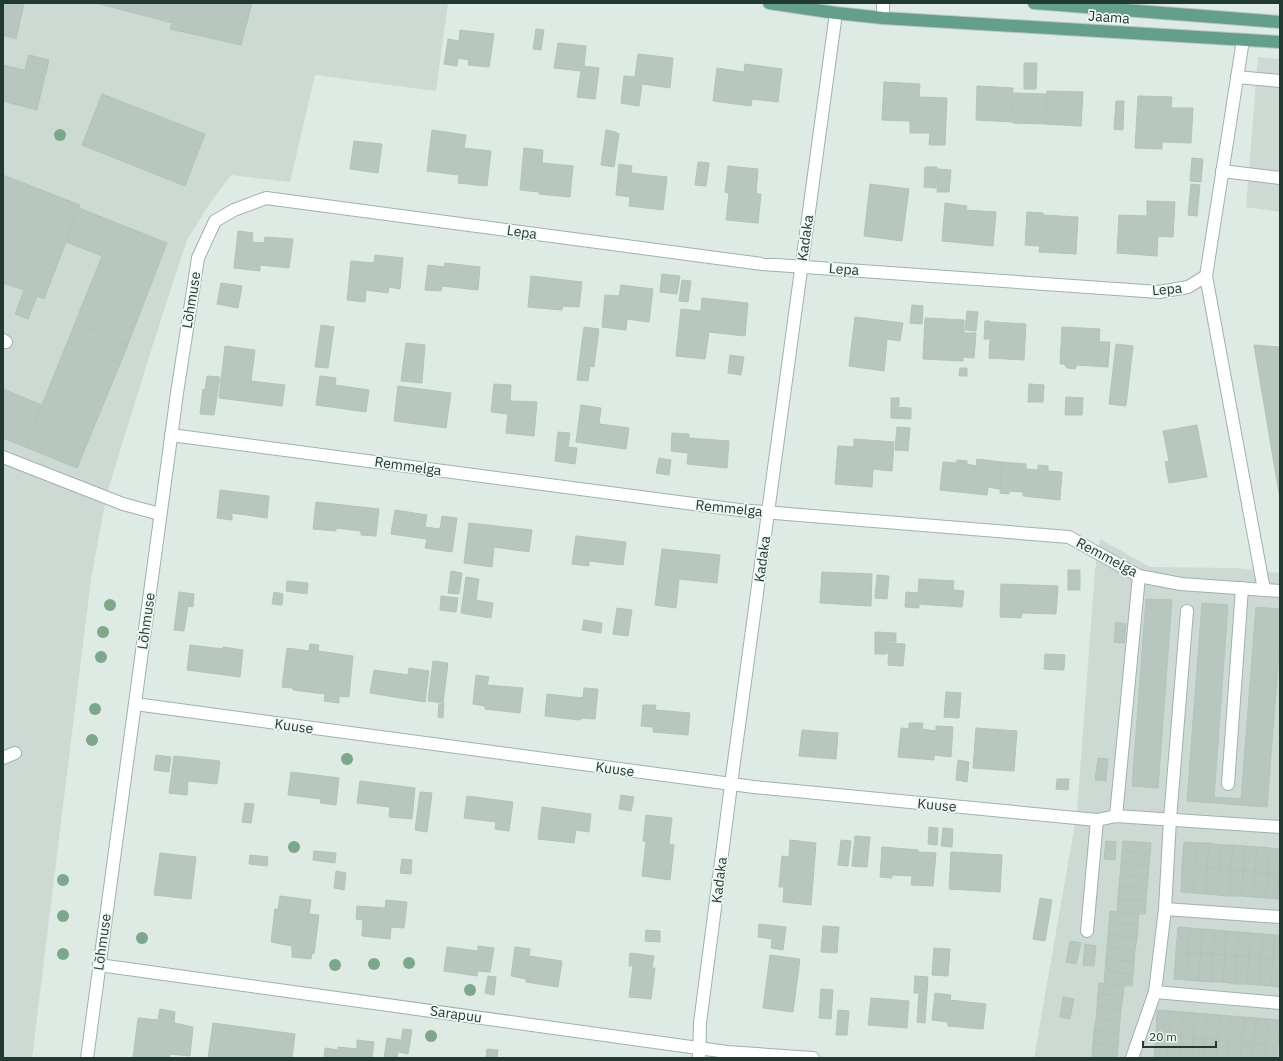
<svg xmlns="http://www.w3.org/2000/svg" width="1283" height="1061" font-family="'IBM Plex Sans',sans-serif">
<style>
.built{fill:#cddad3}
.building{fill:#b7c7c0;stroke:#b1c3bb}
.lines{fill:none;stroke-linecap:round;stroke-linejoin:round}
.minor-casing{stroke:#a1b1ab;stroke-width:14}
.major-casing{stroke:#bcc4c1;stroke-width:14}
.minor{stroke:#fff;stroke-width:12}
.major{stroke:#639f8c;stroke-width:12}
.tree{fill:#7ca78a}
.labels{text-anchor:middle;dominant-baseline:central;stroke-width:3.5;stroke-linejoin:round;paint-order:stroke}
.street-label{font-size:14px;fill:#203931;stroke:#eff7f2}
</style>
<rect width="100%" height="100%" fill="#deeae4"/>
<g class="built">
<polygon points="3,3 448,3 436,91 315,75 290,182 231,175 210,203 187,240 154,341 107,493 91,579 32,1058 3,1058"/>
<polygon points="1258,57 1280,59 1280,212 1246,207"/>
<polygon points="1100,539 1150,567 1237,568 1280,573 1280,1058 1034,1058 1077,812 1095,570"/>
</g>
<g class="building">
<polygon points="3,3 24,3 16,39 3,35"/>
<polygon points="96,3 252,3 241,45 170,29 172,23"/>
<polygon points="536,29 544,30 541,50 533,49"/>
<polygon points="460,30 494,34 489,67 468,65 469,60 458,58 457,66 444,64 448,39 459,41"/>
<polygon points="558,43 586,46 584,66 599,68 595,99 577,97 581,71 554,68"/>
<polygon points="638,54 673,58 670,88 642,84 639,106 621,103 624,76 635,77"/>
<polygon points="29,55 49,60 46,74 25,69"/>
<polygon points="1024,63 1037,63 1036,89 1024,89"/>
<polygon points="745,64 782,69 778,102 752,99 751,106 713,101 717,68 744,72"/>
<polygon points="3,65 45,75 37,110 3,101"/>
<polygon points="884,82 920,84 919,97 947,98 945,145 929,145 930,133 910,133 910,121 882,120"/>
<polygon points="977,86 1013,88 1012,122 976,120"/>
<polygon points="1047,91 1083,92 1081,126 1045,124"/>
<polygon points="1014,93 1046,94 1045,124 1013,123"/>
<polygon points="102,94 205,134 185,186 82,145"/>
<polygon points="1138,96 1172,97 1171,108 1193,108 1191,143 1162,142 1162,149 1135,148"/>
<polygon points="1116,101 1124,101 1123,130 1114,129"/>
<polygon points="432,130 466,135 464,148 491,151 487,186 458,183 459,175 427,171"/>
<polygon points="606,130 612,131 607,166 601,165"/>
<polygon points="613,131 619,134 614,167 608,166"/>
<polygon points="354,141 382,144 378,173 350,169"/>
<polygon points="524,148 543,150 542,163 573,166 570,197 539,194 539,192 520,190"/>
<polygon points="1192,158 1203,159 1201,182 1190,181"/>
<polygon points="698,162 709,163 706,186 695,185"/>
<polygon points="619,164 632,166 631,173 667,177 663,210 629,206 630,197 616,195"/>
<polygon points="728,166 758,169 756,194 761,194 758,223 726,220 729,193 725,192"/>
<polygon points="925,167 937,167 936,188 924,187"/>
<polygon points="938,169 951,170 949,192 937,192"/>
<polygon points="3,175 80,205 44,299 37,296 28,319 15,314 24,290 3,283"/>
<polygon points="870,184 909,189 902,241 864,236"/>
<polygon points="1191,184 1200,185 1197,216 1188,215"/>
<polygon points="1147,201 1175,202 1173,237 1158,236 1157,256 1117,253 1119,215 1147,216"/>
<polygon points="945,203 967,206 966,210 996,212 993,246 942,241"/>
<polygon points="79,208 167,243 128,344 75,323 102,256 66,242"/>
<polygon points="1027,212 1043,213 1043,215 1078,217 1076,254 1039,252 1040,246 1025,245"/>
<polygon points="238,231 253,233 252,242 264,243 265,237 293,239 289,268 260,265 260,271 234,268"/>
<polygon points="375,255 403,258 400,289 389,287 388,293 366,290 365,302 347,300 351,261 374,263"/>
<polygon points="445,263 480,267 478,290 442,286 441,291 425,290 428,265 444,267"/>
<polygon points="662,274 680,276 677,294 660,292"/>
<polygon points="531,276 582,282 579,307 563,306 562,310 528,307"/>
<polygon points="682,280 691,281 688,302 679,301"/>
<polygon points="221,283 242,286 238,308 217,304"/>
<polygon points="621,285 653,289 649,322 627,319 626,330 602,327 605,295 619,296"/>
<polygon points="702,298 748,303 745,336 709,332 705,359 676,356 681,309 701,311"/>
<polygon points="912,305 923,306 922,324 910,323"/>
<polygon points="967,311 978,312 976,331 965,330"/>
<polygon points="855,317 903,323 900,341 887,339 884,371 849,366"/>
<polygon points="925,318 964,320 964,333 976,333 974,358 963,357 963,361 923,359"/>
<polygon points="985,321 990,321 989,339 984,339"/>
<polygon points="991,322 1026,324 1024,360 989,358"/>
<polygon points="75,323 128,344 120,364 67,343"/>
<polygon points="321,325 334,327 328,368 315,367"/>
<polygon points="584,327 599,329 594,367 590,366 588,381 577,380"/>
<polygon points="1062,327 1100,329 1099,342 1110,342 1108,367 1077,365 1075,369 1067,368 1064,364 1060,364"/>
<polygon points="67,343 120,364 77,468 25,447"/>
<polygon points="406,343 425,345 422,383 401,381"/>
<polygon points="1116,344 1133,346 1126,406 1109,404"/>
<polygon points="1254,345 1280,347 1280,499"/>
<polygon points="225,346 255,350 251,381 285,385 282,406 219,398"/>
<polygon points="730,355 744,357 741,375 728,373"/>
<polygon points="960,368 967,368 967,376 959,376"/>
<polygon points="207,376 220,377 214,415 200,414 203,389 205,390"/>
<polygon points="320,376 336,378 335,385 369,390 366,412 316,405"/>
<polygon points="494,384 511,385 510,401 537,402 534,436 506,433 508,414 491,412"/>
<polygon points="1029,384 1044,385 1043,402 1028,402"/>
<polygon points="398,386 451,393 446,428 394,421"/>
<polygon points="3,389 42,405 25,447 3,438"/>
<polygon points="1066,397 1083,398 1082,415 1065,415"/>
<rect x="891" y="398" width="8" height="8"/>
<polygon points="581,405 601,408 599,424 629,428 626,449 576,442"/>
<polygon points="891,407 911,408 911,419 891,418"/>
<polygon points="1197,425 1207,477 1169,483 1165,462 1169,461 1163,431"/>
<polygon points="897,427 910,428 908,451 895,450"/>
<polygon points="558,432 570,433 568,447 577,448 575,464 555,461"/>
<polygon points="672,433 689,434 689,438 729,441 727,468 687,464 688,453 671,451"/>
<polygon points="854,439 894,442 892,471 873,469 872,487 835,484 838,446 854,447"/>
<polygon points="659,458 671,460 669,475 656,473"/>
<polygon points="977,459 1002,462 1000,489 988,487 987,495 940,490 943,462 957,463 957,460 967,461 967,464 976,466"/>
<polygon points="1002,462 1026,464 1026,469 1038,470 1038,465 1048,466 1048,471 1062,472 1060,500 1023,496 1023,492 1009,491 1009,494 1000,493"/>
<polygon points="220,490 269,496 267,518 232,513 232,520 217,518"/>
<polygon points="316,502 379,509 376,536 361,535 361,531 336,528 336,531 313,529"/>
<polygon points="395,510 427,515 425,527 440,529 442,516 457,518 452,552 425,548 427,539 391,534"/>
<polygon points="469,523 532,530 529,552 494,547 492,567 464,563"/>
<polygon points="576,536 626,542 623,565 589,561 589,566 572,564"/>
<polygon points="662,549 720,555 717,583 679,579 676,608 655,605"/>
<rect x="1068" y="570" width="12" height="20"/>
<polygon points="451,571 462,573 459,594 448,593"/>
<polygon points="822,572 872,574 871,606 820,603"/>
<polygon points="877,575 889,576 887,599 875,598"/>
<polygon points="466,577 479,579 476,600 493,603 491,618 461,613"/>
<polygon points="919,579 954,581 953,590 964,591 962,607 919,604 919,608 905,607 906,592 918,593"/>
<polygon points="287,581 308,583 307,594 286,591"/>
<polygon points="1001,584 1058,586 1056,614 1022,613 1021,618 1000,617"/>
<polygon points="179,592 194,594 193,607 188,606 184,631 174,630"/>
<polygon points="274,592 283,594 282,605 272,604"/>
<polygon points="441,596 458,598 456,612 440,610"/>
<polygon points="1146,599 1172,600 1158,788 1132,786"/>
<polygon points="1202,603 1228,605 1214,797 1241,799 1256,607 1280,609 1280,639 1267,807 1187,801"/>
<polygon points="617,608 632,610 628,636 613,634"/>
<polygon points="584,620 602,623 601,633 582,630"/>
<polygon points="1116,622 1126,624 1124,643 1114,642"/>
<polygon points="875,632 896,633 896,642 888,642 887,654 875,654"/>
<polygon points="889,643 905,644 903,666 888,665"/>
<polygon points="310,644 319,645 318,651 353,656 349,697 339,696 339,703 324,701 325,694 293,690 293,688 282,687 287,648 309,651"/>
<polygon points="190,645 223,649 223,647 243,650 240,677 187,670"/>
<polygon points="1045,654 1065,655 1064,670 1044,669"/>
<polygon points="433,661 448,663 443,703 428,701"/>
<polygon points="409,668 429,671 425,702 370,693 374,670 408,675"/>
<polygon points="476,675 489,677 487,685 523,688 520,713 485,709 485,706 473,704"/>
<polygon points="584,688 598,689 595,719 581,718 580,720 545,716 547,694 583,698"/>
<polygon points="946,692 961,693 959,718 944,717"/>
<polygon points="444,703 443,718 438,717 439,704 444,704"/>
<polygon points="643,705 656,705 655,710 690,713 688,735 653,732 653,727 641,726"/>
<polygon points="909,723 923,723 922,729 936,731 936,726 953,727 951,757 934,755 934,760 898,757 901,728 909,729"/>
<polygon points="976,728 1017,731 1014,771 973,768"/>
<polygon points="802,730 838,733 836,759 799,756"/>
<polygon points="156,755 171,757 169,772 154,770"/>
<polygon points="174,756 220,761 217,784 188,781 187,795 169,793"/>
<polygon points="1098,758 1108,759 1106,781 1095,780"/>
<polygon points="958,760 969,762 967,782 956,780"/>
<polygon points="291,772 339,778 336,805 320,803 321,799 288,795"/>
<polygon points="1057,779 1069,779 1068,790 1056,789"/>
<polygon points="360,781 415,788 412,819 389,817 390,807 357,803"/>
<polygon points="420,792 432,793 427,832 415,830"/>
<polygon points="621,795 634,797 631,811 619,809"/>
<polygon points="467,796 513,802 509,831 495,829 496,822 464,818"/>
<polygon points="245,803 254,804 251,823 242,822"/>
<polygon points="542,807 591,814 589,832 576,830 574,843 538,839"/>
<polygon points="646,815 672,818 669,844 674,845 670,880 642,876 646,841 643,841"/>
<polygon points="929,827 938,828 937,845 928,844"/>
<polygon points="943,828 953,829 952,847 941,846"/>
<polygon points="855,836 870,837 867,867 852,866"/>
<polygon points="790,840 816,843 811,905 783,902 784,887 779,887 782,856 789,857"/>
<polygon points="841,840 851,841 848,866 838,865"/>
<polygon points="1106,841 1116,842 1115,860 1104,859"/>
<polygon points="1123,841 1151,843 1150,854 1122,851"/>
<polygon points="1184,842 1197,843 1195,868 1182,866"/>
<polygon points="1197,843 1209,843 1207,868 1195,868"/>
<polygon points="1209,843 1221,845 1219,869 1207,868"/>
<polygon points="1221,845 1233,845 1231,870 1219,869"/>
<polygon points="1233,845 1245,846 1243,871 1231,870"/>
<polygon points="1245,846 1257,847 1255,872 1243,871"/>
<polygon points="882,847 918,850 918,852 936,853 933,886 911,885 912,876 892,875 892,878 880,877"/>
<polygon points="1257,847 1270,848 1268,873 1255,872"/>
<polygon points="1270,848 1280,849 1279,874 1268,873"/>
<polygon points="314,851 336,853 335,863 313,860"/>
<polygon points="1122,851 1150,854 1149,866 1121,863"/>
<polygon points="951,852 1002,855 1000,892 949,889"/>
<polygon points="160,853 196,857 191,899 154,895"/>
<polygon points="250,855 268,857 267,866 249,864"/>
<polygon points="402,859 412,860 411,874 400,873"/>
<polygon points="1121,863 1149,866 1148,878 1120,875"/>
<polygon points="1182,866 1195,868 1193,893 1181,892"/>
<polygon points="1195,868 1207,868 1205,894 1193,893"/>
<polygon points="1207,868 1219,869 1218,895 1205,894"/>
<polygon points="1219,869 1231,870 1230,896 1218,895"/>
<polygon points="1231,870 1243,871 1242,896 1230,896"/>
<polygon points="336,871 346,873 344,890 334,888"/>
<polygon points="1243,871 1255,872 1253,897 1242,896"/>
<polygon points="1255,872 1268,873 1266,898 1253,897"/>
<polygon points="1268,873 1279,874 1277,899 1266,898"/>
<polygon points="1279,874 1280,874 1280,900 1277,899"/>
<polygon points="1120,875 1148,878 1147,889 1119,886"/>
<polygon points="1119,886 1147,889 1146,901 1118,899"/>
<polygon points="280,896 311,900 309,914 319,915 314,954 312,953 311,959 292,957 292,946 271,942 275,909 278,909"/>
<polygon points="1040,898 1052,900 1045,941 1033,939"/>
<polygon points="1118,899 1146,901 1145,914 1117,912"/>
<polygon points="386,900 407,902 404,928 391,927 390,939 362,936 363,920 356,919 357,906 385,908"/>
<polygon points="1110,911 1139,914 1138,925 1109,923"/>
<polygon points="1109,923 1138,925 1137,938 1108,935"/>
<polygon points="759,924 786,927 783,950 771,948 772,939 758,937"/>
<polygon points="823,926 839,927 837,953 821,952"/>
<polygon points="1178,927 1190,928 1188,953 1176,951"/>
<polygon points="1190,928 1202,929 1201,953 1188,953"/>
<polygon points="1202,929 1215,930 1213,954 1201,953"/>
<polygon points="646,930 660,931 660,942 645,941"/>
<polygon points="1215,930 1226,931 1225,955 1213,954"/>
<polygon points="1226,931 1239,932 1237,956 1225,955"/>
<polygon points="1239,932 1251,933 1249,957 1237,956"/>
<polygon points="1251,933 1263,934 1261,958 1249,957"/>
<polygon points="1263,934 1275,935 1273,959 1261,958"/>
<polygon points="1108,935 1137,938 1135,950 1107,947"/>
<polygon points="1275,935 1280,935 1280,959 1273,959"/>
<polygon points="1070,941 1081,943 1076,964 1066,962"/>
<polygon points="1085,944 1096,946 1094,966 1083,965"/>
<polygon points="478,946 494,948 490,972 478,971 477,976 444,971 447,947 478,951"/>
<polygon points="515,947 530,949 529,956 562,961 558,987 526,982 526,979 511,976"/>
<polygon points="1107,947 1135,950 1134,962 1106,959"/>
<polygon points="934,948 950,949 948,976 932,975"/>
<polygon points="1176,951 1188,953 1186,980 1174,979"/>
<polygon points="630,953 654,956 652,968 655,968 651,999 629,997 633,966 629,966"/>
<polygon points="1188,953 1201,953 1198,981 1186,980"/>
<polygon points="1201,953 1213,954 1211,982 1198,981"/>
<polygon points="1213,954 1225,955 1223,982 1211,982"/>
<polygon points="770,955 800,959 793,1012 763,1008"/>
<polygon points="1225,955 1237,956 1235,984 1223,982"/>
<polygon points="1237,956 1249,957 1247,984 1235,984"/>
<polygon points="1249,957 1261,958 1259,985 1247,984"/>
<polygon points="1261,958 1273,959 1271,986 1259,985"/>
<polygon points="1106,959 1134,962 1133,974 1105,971"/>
<polygon points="1273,959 1280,959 1280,987 1271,986"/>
<polygon points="1105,971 1133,974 1132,986 1104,984"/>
<polygon points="488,976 496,977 494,995 485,993"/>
<polygon points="915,976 928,977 925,1023 917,1022 919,993 914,993"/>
<polygon points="1099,983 1124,986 1123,996 1098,994"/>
<polygon points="821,989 833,990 831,1019 819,1018"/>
<polygon points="935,993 951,995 950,1000 986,1004 983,1029 948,1026 948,1022 932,1020"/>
<polygon points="1098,994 1123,996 1121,1009 1097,1007"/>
<polygon points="1063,997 1074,999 1070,1019 1060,1017"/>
<polygon points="871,998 909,1001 907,1028 868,1025"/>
<polygon points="1097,1007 1121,1009 1120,1021 1096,1019"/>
<polygon points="160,1009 175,1012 174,1023 193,1027 190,1056 170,1054 169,1058 133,1058 138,1018 158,1020"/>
<polygon points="838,1010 849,1011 847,1035 836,1035"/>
<polygon points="1157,1010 1171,1011 1169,1036 1156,1035"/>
<polygon points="1171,1011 1183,1012 1181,1037 1169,1036"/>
<polygon points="1183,1012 1195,1013 1193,1038 1181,1037"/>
<polygon points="1195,1013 1207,1014 1205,1039 1193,1038"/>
<polygon points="1207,1014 1220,1015 1218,1040 1205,1039"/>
<polygon points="1220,1015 1231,1016 1229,1042 1218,1040"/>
<polygon points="1231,1016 1244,1017 1242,1042 1229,1042"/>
<polygon points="1244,1017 1256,1018 1254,1044 1242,1042"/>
<polygon points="1256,1018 1268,1019 1266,1044 1254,1044"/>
<polygon points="1096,1019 1120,1021 1119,1033 1094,1031"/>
<polygon points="1268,1019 1280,1020 1278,1046 1266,1044"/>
<polygon points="213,1023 295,1034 292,1058 208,1058"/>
<polygon points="403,1029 412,1030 408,1054 399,1052"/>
<polygon points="1094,1031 1119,1033 1118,1046 1093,1043"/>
<polygon points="1156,1035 1169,1036 1167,1058 1154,1058"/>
<polygon points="1169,1036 1181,1037 1180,1058 1167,1058"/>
<polygon points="1181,1037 1193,1038 1192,1058 1180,1058"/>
<polygon points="387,1038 400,1040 397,1058 384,1058"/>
<polygon points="1193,1038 1205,1039 1204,1058 1192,1058"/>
<polygon points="1205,1039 1218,1040 1216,1058 1204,1058"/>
<polygon points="357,1040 374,1042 372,1058 324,1058 325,1048 338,1050 338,1047 357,1049"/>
<polygon points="1218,1040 1229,1042 1228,1058 1216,1058"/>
<polygon points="1229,1042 1242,1042 1240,1058 1228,1058"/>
<polygon points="1242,1042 1254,1044 1252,1058 1240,1058"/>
<polygon points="1093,1043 1118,1046 1117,1058 1092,1057"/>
<polygon points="1254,1044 1266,1044 1265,1058 1252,1058"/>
<polygon points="1266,1044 1278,1046 1277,1058 1265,1058"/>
<polygon points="487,1049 498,1050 497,1058 486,1058"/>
</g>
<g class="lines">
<defs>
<g id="minor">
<polyline points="883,18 883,3"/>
<polyline points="1237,77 1280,81"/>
<polyline points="1222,171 1280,178"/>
<polyline points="1206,276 1264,590"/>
<polyline points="3,340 6,342"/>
<polyline points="171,435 739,510 1069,537 1139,576 1181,584 1280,591"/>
<polyline points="3,457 123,504 160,514"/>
<polyline points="135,704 754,787 1097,820 1116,816 1280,827"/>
<polyline points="3,758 15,753"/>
<polyline points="1228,784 1242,588"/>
<polyline points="1116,816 1139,576"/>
<polyline points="1165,909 1280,917"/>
<polyline points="1087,931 1097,820"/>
<polyline points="99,965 727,1052 813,1058"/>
<polyline points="1155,992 1280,1003"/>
<polyline points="87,1058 177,393 198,258 215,221 234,210 266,198 762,264 1159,292 1188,287 1206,276 1243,40"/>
<polyline points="699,1058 700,1023 734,762 836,13"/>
<polyline points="1132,1058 1155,992 1165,909 1170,819 1187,611"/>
</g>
<g id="major">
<polyline points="769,3 836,13 883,18 1280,42"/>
<polyline points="1034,3 1280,22"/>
</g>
</defs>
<use href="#minor" class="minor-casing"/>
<use href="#major" class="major-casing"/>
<use href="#minor" class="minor"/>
<use href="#major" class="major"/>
</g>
<g class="tree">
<circle cx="60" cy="135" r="6"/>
<circle cx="110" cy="605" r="6"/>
<circle cx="103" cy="632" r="6"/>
<circle cx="101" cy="657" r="6"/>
<circle cx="95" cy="709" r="6"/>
<circle cx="92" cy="740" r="6"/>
<circle cx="347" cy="759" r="6"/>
<circle cx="294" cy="847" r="6"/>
<circle cx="63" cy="880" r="6"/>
<circle cx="63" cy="916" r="6"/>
<circle cx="142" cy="938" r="6"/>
<circle cx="63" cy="954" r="6"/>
<circle cx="409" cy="963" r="6"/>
<circle cx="374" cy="964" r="6"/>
<circle cx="335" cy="965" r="6"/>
<circle cx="470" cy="990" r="6"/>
<circle cx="431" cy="1036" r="6"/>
</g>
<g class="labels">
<g class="street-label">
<text transform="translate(1109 17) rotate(4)">Jaama</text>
<text transform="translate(522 232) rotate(8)">Lepa</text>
<text transform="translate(805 238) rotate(-82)">Kadaka</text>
<text transform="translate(844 269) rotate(4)">Lepa</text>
<text transform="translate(1167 289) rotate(-5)">Lepa</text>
<text transform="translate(191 300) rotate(-81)">Lõhmuse</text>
<text transform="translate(408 466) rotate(8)">Remmelga</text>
<text transform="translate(729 508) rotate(6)">Remmelga</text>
<text transform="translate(1107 557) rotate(28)">Remmelga</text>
<text transform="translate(762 559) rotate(-82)">Kadaka</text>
<text transform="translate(146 621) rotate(-82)">Lõhmuse</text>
<text transform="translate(294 726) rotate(8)">Kuuse</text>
<text transform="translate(615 769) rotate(8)">Kuuse</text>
<text transform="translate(937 805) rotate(5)">Kuuse</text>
<text transform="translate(719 880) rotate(-83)">Kadaka</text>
<text transform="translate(102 942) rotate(-82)">Lõhmuse</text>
<text transform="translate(456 1014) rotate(8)">Sarapuu</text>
</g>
</g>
<rect width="1283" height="1061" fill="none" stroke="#203931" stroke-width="8"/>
<path d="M1143 1041v6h73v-6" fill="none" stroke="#203931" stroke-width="2"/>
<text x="1149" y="1041" font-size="12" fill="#203931" stroke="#eff7f2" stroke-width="3" paint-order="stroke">20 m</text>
</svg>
